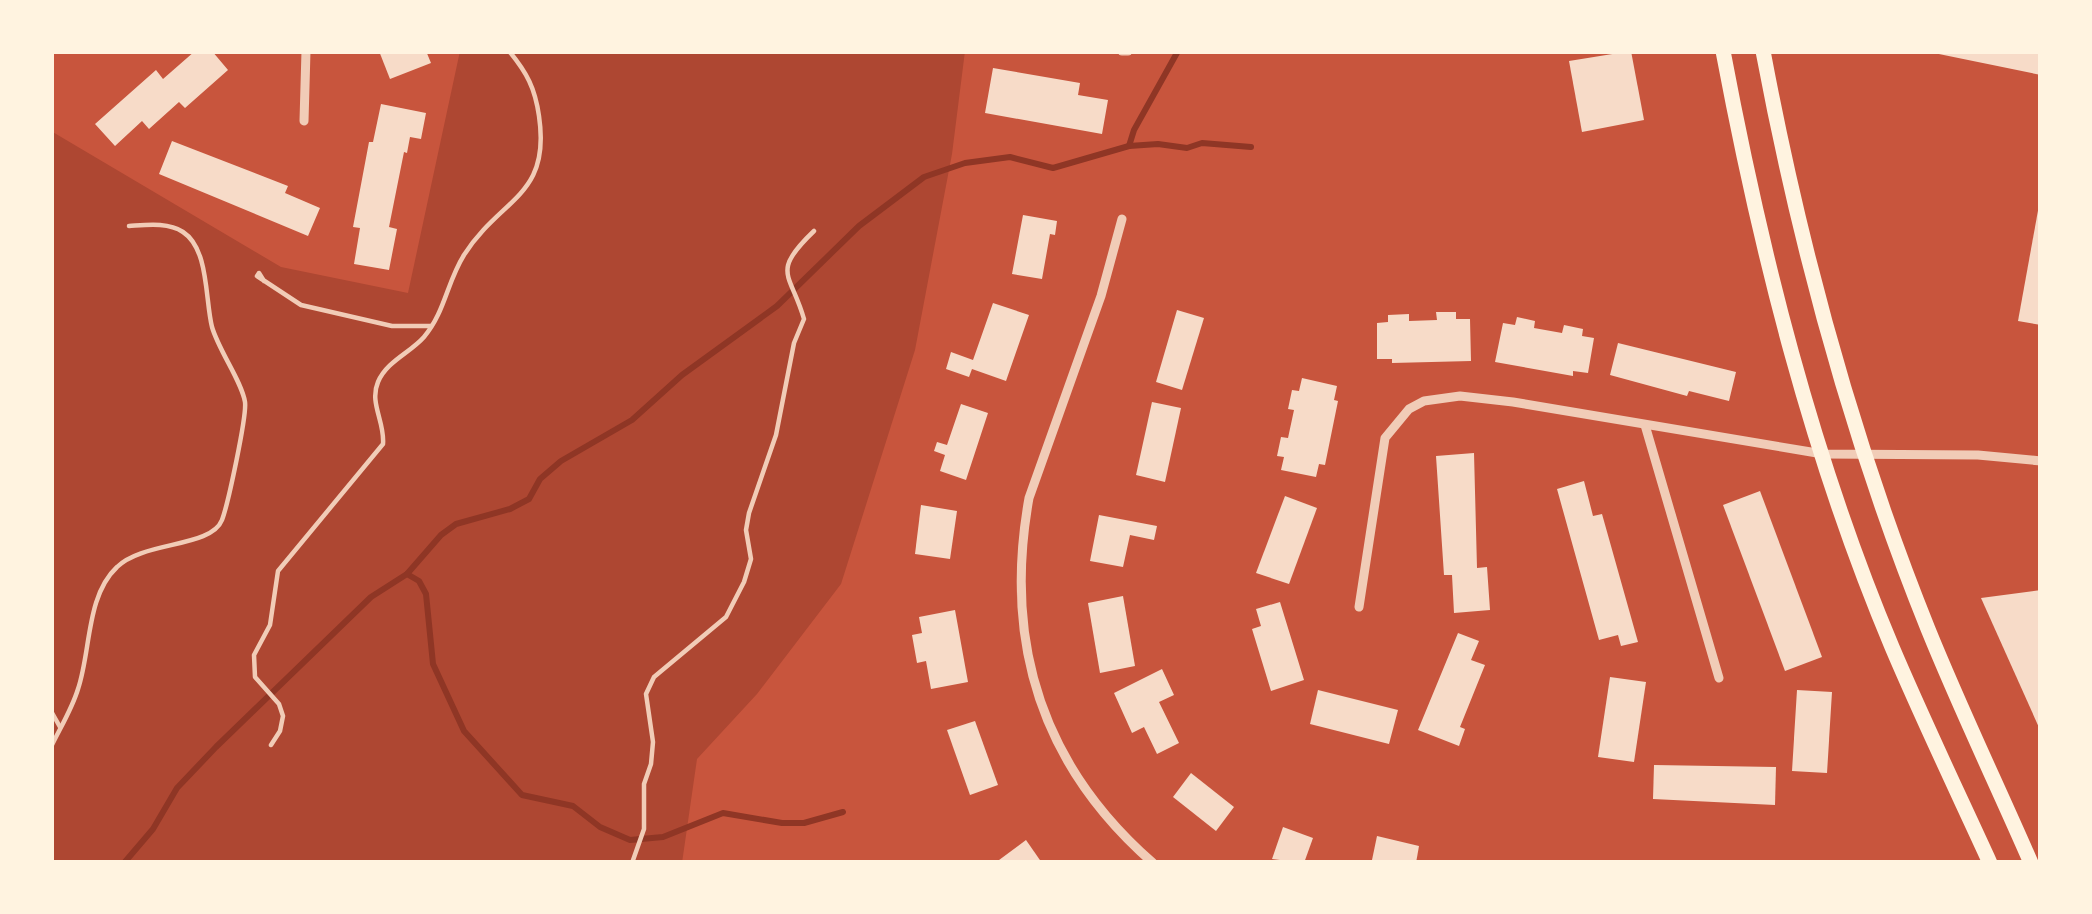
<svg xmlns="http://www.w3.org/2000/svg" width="2092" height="914" font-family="'Noto Sans',sans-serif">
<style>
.green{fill:#ae4732}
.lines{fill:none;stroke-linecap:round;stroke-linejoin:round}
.stream{stroke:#8f3625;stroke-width:6}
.building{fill:#f7dbc8}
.service{stroke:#f1ccb7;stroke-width:4.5}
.minor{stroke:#f1ccb7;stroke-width:9}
.primary{stroke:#fff3e0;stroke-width:15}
</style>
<rect width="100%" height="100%" fill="#c8553d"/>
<polygon class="green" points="460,51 965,51 952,154 915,350 841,584 757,694 697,759 682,863 51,863 51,131 281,267 408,293"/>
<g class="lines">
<g class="stream">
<polyline points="1129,146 1134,130 1178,51"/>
<polyline points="407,574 419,581 426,594 433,664 464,731 522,795 573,806 600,827 630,840 663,837 723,813 782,823 804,823 843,812"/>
<polyline points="124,863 153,829 177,788 216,747 371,597 407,574 441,535 456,524 510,509 529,499 540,479 561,461 632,420 682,375 777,306 859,226 924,177 965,163 1010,157 1053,168 1129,146 1158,144 1187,148 1202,143 1251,147"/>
</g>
</g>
<g class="building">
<polygon points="195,51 212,51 228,70 185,108 179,102 149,129 142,121 115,146 95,124 156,70 163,79"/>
<polygon points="379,51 426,51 431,63 390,79"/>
<polygon points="1631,51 1644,120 1582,132 1569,61"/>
<polygon points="1934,51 2041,51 2041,75 1934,53"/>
<polygon points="993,68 1080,83 1078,95 1108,100 1102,134 985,113"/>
<polygon points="381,104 426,113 421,139 410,137 407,153 404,152 389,227 397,229 389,270 354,264 360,228 353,227 369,142 373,142"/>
<polygon points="172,141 288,186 285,193 320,208 308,236 159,174"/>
<polygon points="2039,205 2041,205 2041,325 2018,321"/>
<polygon points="1023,215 1057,221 1055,235 1050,234 1042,279 1012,274"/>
<polygon points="993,303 1029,315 1006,381 972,369 969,377 946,369 951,352 973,360"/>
<polygon points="1177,310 1204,318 1182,390 1156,382"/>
<polygon points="1436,312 1456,312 1456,319 1470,319 1471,361 1392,363 1392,359 1377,359 1377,323 1388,322 1388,315 1409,314 1409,321 1437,320"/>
<polygon points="1517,317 1535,321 1534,328 1562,333 1564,325 1583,329 1582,336 1594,338 1588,373 1573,371 1573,376 1495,362 1503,323 1515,325"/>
<polygon points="1618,343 1736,372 1729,401 1689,391 1687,396 1610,375"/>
<polygon points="1302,378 1337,386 1334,400 1338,401 1325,465 1319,464 1316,477 1281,470 1284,457 1277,456 1281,437 1288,438 1294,410 1288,409 1292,390 1299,391"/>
<polygon points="1152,402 1181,408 1165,482 1136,475"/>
<polygon points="961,404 988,413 966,480 940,471 945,455 934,451 937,442 947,445"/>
<polygon points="1474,453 1477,568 1487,567 1490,610 1454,613 1452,575 1444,575 1436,456"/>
<polygon points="1584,481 1593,516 1602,514 1638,642 1621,646 1618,635 1599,640 1557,489"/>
<polygon points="1760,491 1822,657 1785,671 1723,505"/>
<polygon points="1285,496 1317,508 1289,584 1256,573"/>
<polygon points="921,505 957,511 950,559 915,554"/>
<polygon points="1099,515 1157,526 1154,540 1130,535 1123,567 1090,561"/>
<polygon points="2041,590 2041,732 1981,598"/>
<polygon points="1123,596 1135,666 1100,673 1088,603"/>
<polygon points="1280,602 1304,680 1271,691 1252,629 1261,626 1256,609"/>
<polygon points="955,610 968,682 931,689 926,661 917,663 912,635 922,633 919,617"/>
<polygon points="1458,633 1479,641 1471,660 1485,665 1460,727 1465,729 1459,746 1418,730"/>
<polygon points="1162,669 1174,695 1159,702 1179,743 1157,754 1144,727 1132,733 1114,693"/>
<polygon points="1610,677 1646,682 1634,762 1598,757"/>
<polygon points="1318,690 1398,710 1389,744 1310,724"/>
<polygon points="1797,690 1832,692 1827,773 1792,771"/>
<polygon points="975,721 998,785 970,795 947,730"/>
<polygon points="1654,765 1776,767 1775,805 1653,799"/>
<polygon points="1191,773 1234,807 1216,831 1173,797"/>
<polygon points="1283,827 1313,838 1304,863 1272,859"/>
<polygon points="1377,836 1419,846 1416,863 1372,860"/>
<polygon points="1026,840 1042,863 995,863"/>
</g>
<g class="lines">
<g class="service">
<polyline points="264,281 259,273 257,276 301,305 392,326 431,326"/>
<polyline points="51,711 60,727"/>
<path d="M271,745L280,731L283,716L279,704L255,677L254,655L270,625L278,571L383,444C385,422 369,403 378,382C387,361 410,353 424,337C445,312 447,282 464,255C501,197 551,197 539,116C535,88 527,73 509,51"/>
<path d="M51,747C60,728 72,709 78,689C91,651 86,596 117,567C143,541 211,548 222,520C228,504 247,416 245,402C242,382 219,351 212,327C205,299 209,249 183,232C168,222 146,225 129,226"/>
<path d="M632,863L644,829V784L651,764L653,742L646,694L654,677L726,617L744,582L751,559L746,530L749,513L776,435L794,343L804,319C791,273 770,273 814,231"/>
</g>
<g class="minor">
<polyline points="1122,51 1128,51"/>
<polyline points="304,121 306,51"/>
<path d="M1122,219L1101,296L1029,498C1003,643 1042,766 1153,863"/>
<polyline points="1645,425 1719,678"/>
<polyline points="1359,607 1385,438 1409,409 1424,401 1460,396 1513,402 1823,454 1978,455 2041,461"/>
</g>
<g class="primary">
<path d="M1723,51C1761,253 1812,457 1892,647C1923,720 1957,791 1990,863"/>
<path d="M1763,51C1800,248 1853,443 1928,629C1960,708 1997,785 2031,863"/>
</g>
</g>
<rect width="2092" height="914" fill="none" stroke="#fff3e0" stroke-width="108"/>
</svg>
